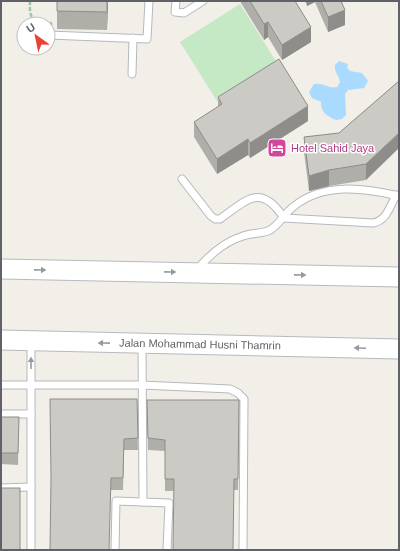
<svg xmlns="http://www.w3.org/2000/svg" width="400" height="551" font-family="Helvetica,sans-serif">
<style>
.grass{fill:#c5e8c5}
.water{fill:#aadaff}
.lines{fill:none;stroke-linecap:round;stroke-linejoin:round}
.lane-casing{stroke:#b5b8bc;stroke-width:9}
.secondary-casing{stroke:#b6babf;stroke-width:21}
.path{stroke:#9cc7a9;stroke-width:2.5;stroke-dasharray:4 2;stroke-linecap:butt}
.lane{stroke:#fff;stroke-width:7}
.secondary{stroke:#fff;stroke-width:19}
.wall{fill:#afaea9}
.shaded-wall{fill:#8f8d8a}
.building{fill:#cccac5;stroke:#8f8d8a}
.oneway{fill:#979a9d}
.labels{text-anchor:middle;dominant-baseline:central;stroke-width:3;stroke-linejoin:round;paint-order:stroke}
.hotel-label{font-size:11px;fill:#b23c85;stroke:#fff;text-anchor:start}
.street-label{font-size:11px;fill:#5f6368;stroke:#fff}
</style>
<rect width="100%" height="100%" fill="#f1efe8"/>
<polygon class="grass" points="240,4 282,71 222,109 180,42"/>
<path class="water" d="M339,61L348,64L347,68L350,71L362,73L368,81L364,88L348,90L345,94L346,115L342,119L336,120C328,117 320,112 321,102L312,98L309,92L314,84C323,82 328,89 337,87L340,82C339,75 334,72 335,65Z"/>
<g class="lines">
<defs>
<g id="lane">
<polyline points="176,1 175,12 184,13 203,1"/>
<polyline points="49,35 147,39 149,1"/>
<polyline points="132,74 133,38"/>
<path d="M182,179L211,216L215,219H220C248,199 261,183 284,218L373,223C386,221 390,207 396,195"/>
<path d="M197,270C209,255 224,242 243,236C251,233 262,234 270,230C280,224 284,214 293,207C323,182 364,188 399,196"/>
<polyline points="31,342 31,550"/>
<polyline points="142,344 143,502"/>
<polyline points="1,385 142,385 230,389 238,393 244,399 243,550"/>
<polyline points="1,414 31,414"/>
<polyline points="1,488 31,487"/>
<polyline points="115,550 116,501 169,503 167,550"/>
</g>
<g id="secondary">
<polyline points="1,269 399,277"/>
<polyline points="1,340 399,349"/>
</g>
</defs>
<use href="#lane" class="lane-casing"/>
<use href="#secondary" class="secondary-casing"/>
<path class="path" d="M30,1C29,21 33,21 51,23V26"/>
<use href="#lane" class="lane"/>
<use href="#secondary" class="secondary"/>
</g>
<g class="wall">
<polygon points="57,1 108,1 107,30 57,29"/>
<polygon points="241,1 295,1 311,42 282,60 268,37 264,40 241,3"/>
<polygon points="305,1 345,1 342,2 345,25 328,32 315,2 307,6"/>
<polygon points="399,81 366,180 329,186 309,191 304,152 304,137 339,133"/>
<polygon points="218,97 308,121 250,158 248,155 217,174 194,137 194,122 218,107"/>
<polygon points="137,399 138,450 124,450 123,490 111,490 50,550"/>
<polygon points="147,400 239,400 238,490 165,491 165,451 148,450"/>
<polygon points="1,417 19,417 18,465 1,464"/>
</g>
<g class="shaded-wall">
<polygon points="107,1 108,1 107,30"/>
<polygon points="307,1 315,1 315,2 307,6"/>
<polygon points="345,10 345,25 328,32 328,17"/>
<polygon points="268,22 268,37 264,40 264,24"/>
<polygon points="311,27 311,42 282,60 282,45"/>
<polygon points="308,106 308,121 250,158 250,143"/>
<polygon points="399,133 399,148 366,180 366,164"/>
<polygon points="248,139 248,155 217,174 217,159"/>
<polygon points="329,170 329,186 309,191 309,176"/>
</g>
<g class="building">
<polygon points="57,1 107,1 107,12 57,11"/>
<polygon points="250,1 295,1 311,27 282,45 268,22 264,24"/>
<polygon points="321,1 341,1 345,10 328,17"/>
<polygon points="279,59 308,106 250,143 248,139 217,159 194,122 222,104 218,97"/>
<polygon points="399,81 399,133 366,164 329,170 309,176 304,137 339,133"/>
<polygon points="50,399 137,399 138,438 124,439 123,478 111,478 109,550 50,550 51,478"/>
<polygon points="147,400 239,400 238,479 234,479 233,550 173,550 174,479 165,479 165,440 148,438"/>
<polygon points="1,417 19,417 18,453 1,453"/>
<rect x="1" y="488" width="19" height="62"/>
</g>
<defs><path id="oneway-solid" d="M-6-.8H1V-3.2L6.5 0L1 3.2V.8H-6Z"/></defs>
<g class="oneway">
<use href="#oneway-solid" transform="translate(40 270) rotate(1)"/>
<use href="#oneway-solid" transform="translate(170 272) rotate(1)"/>
<use href="#oneway-solid" transform="translate(300 275) rotate(1)"/>
<use href="#oneway-solid" transform="translate(104 343) rotate(-179)"/>
<use href="#oneway-solid" transform="translate(360 348) rotate(-178)"/>
<use href="#oneway-solid" transform="translate(31 363) rotate(-90)"/>
</g>
<defs>
<symbol id="hotel-square" viewBox="-11 -11 22 22"><rect x="-9" y="-9" width="18" height="18" rx="4" fill="#d1479c" stroke="#fff"/><path d="M-6-4.5h1.5V1H6V5H4.5V3h-9V5H-6ZM-4 0a1.8 1.8 0 1 1 3.6 0ZM.5 0V-2.5h3Q6-2.5 6 0Z" fill="#fff"/></symbol>
</defs>
<g fill-rule="evenodd">
<use href="#hotel-square" x="266" y="137" width="22" height="22"/>
</g>
<g class="labels">
<g class="hotel-label">
<text x="291" y="148">Hotel Sahid Jaya</text>
</g>
<g class="street-label">
<text transform="translate(200 344) rotate(1)">Jalan Mohammad Husni Thamrin</text>
</g>
</g>
<rect width="400" height="551" fill="none" stroke="#5f6368" stroke-width="4"/>
<g transform="translate(36 36) rotate(327)"><circle r="19" fill="#ffffff" stroke="#bfc1c3"/>
<path d="M0-3L7 15L0 10L-7 15Z" fill="#ea4335"/>
<text y="-6" font-size="11" font-weight="bold" text-anchor="middle" fill="#5f6368">U</text>
</g>
</svg>
